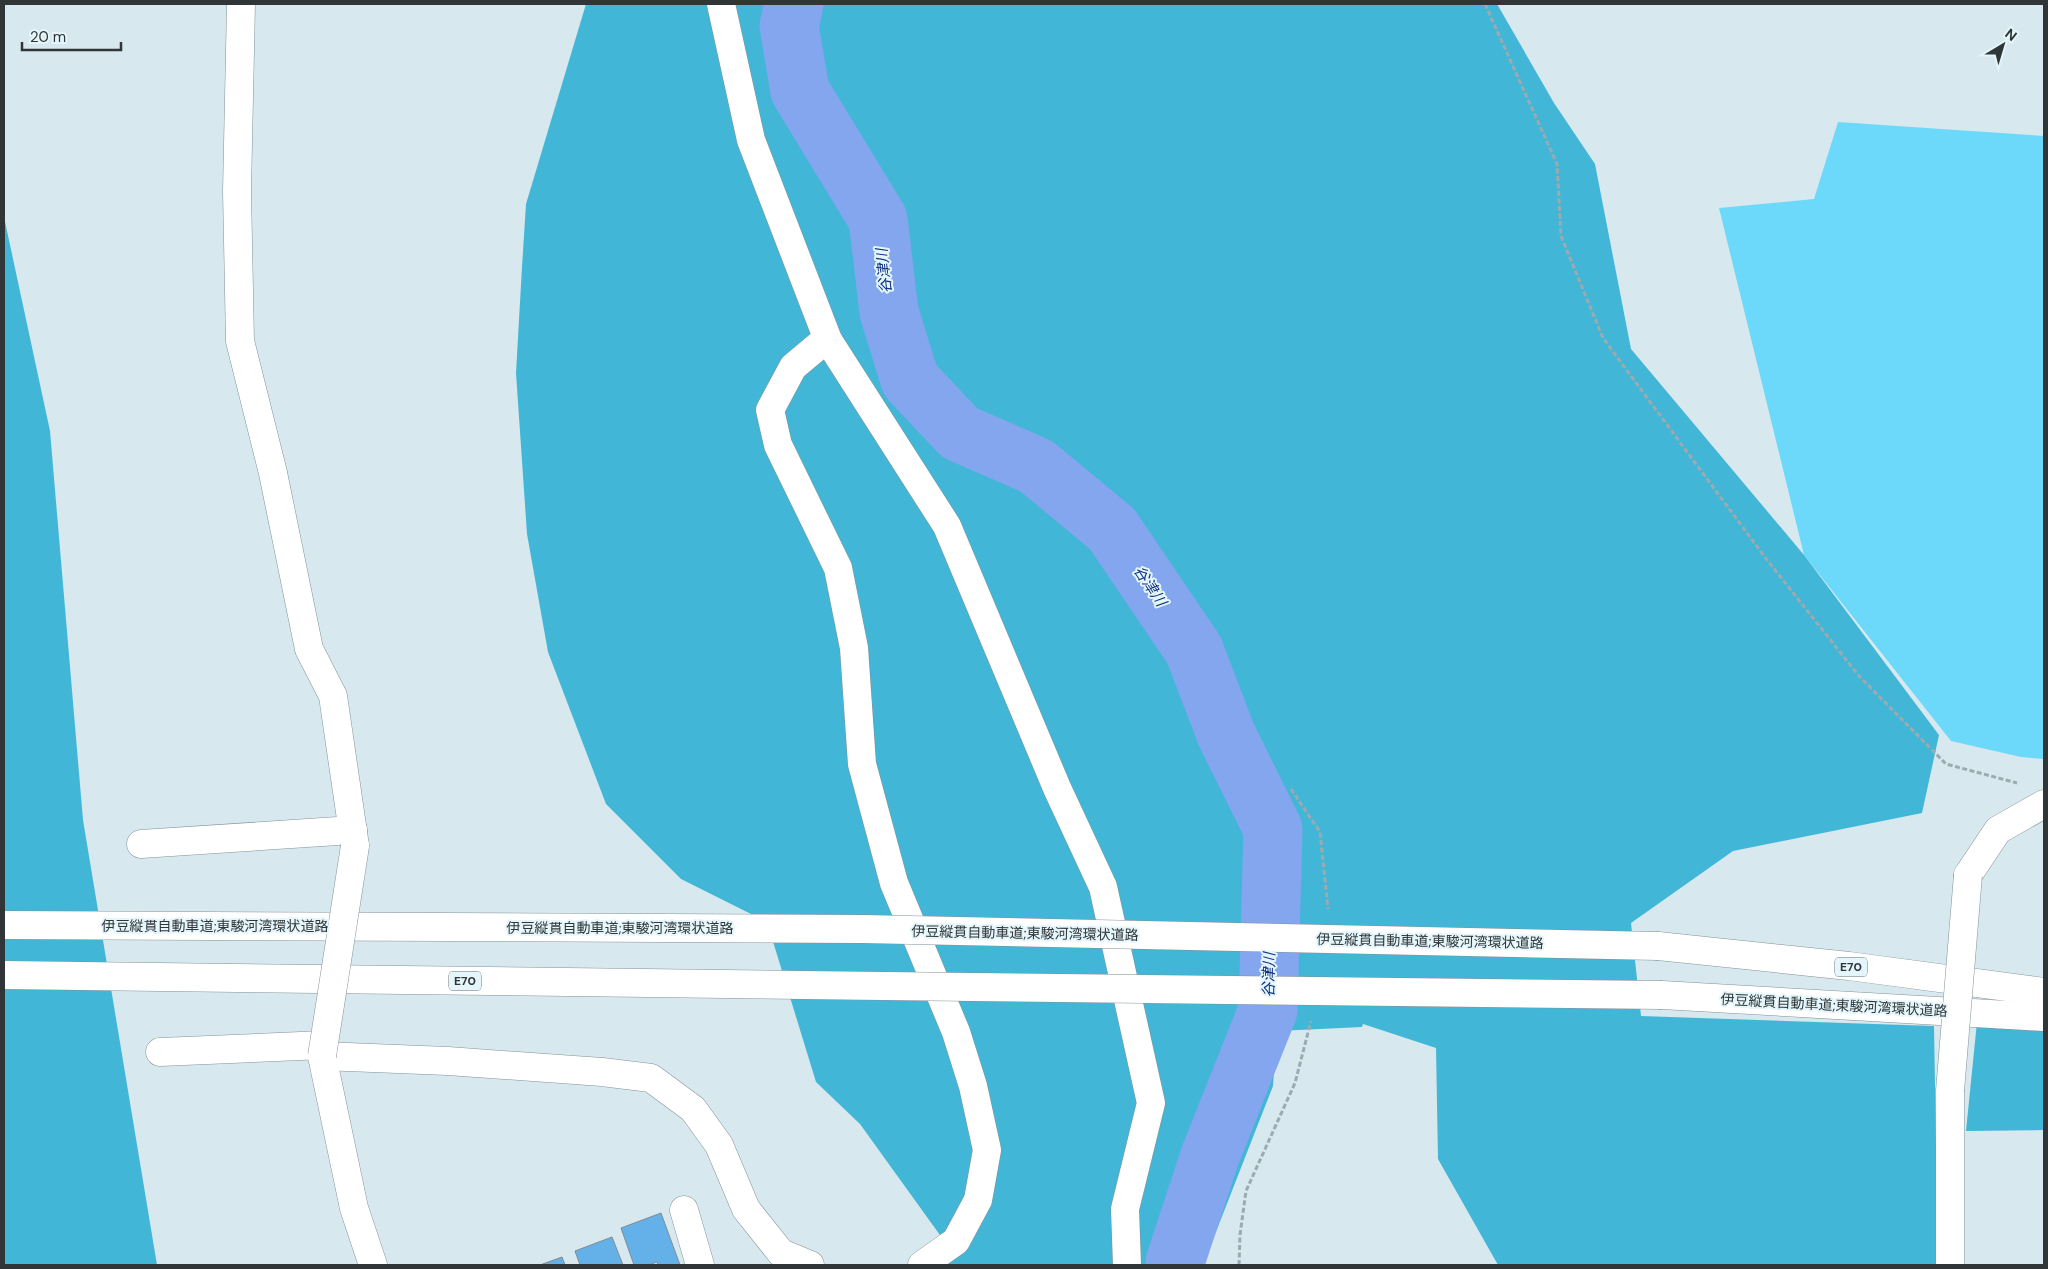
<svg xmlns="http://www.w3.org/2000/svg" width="2048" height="1269" font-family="'DM Sans','Noto Sans JP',sans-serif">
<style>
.green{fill:#6cd9fa}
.forest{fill:#42b6d7}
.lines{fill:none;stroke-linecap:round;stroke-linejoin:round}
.river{stroke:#83a6ee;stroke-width:59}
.building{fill:#64b1e9;stroke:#808c95}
.street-casing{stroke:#839398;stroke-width:29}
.highway-casing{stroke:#839398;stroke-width:29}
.path{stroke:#9daaae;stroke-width:3;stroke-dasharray:5 2.5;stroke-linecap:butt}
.street{stroke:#fff;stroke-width:28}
.highway{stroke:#fff;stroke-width:28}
.street-bridge-casing{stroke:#839398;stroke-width:29;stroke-linecap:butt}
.highway-bridge-casing{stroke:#839398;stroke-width:29;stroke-linecap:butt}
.street-bridge{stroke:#fff;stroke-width:28}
.highway-bridge{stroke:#fff;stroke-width:28}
.labels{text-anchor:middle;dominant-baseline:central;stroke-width:4;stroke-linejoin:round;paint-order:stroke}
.shield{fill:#e4f6fb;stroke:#667072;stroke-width:1}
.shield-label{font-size:12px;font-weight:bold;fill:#303638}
.street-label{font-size:14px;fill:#303638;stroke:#e4f6fb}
.water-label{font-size:15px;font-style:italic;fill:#0f2f80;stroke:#e4f6fb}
</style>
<rect width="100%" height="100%" fill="#d7e8ee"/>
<polygon class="green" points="1838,122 2044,136 2044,759 2021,757 1951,741 1804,555 1719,208 1814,199"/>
<g class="forest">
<polygon points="586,4 1497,4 1554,103 1595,164 1631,349 1804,555 1939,735 1922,813 1733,851 1631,923 1641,1016 1934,1026 1938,1265 1498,1265 1438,1159 1436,1048 1363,1024 1362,1027 1277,1031 1273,1086 1203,1265 938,1265 950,1249 860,1124 816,1082 767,922 681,879 606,804 548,652 527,534 516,373 522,267 526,204"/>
<polygon points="4,217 50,431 83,820 157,1265 4,1265"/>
<polygon points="1977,1022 2044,1031 2044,1130 1966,1131"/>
</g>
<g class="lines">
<polyline class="river" points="794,4 789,26 800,91 878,219 889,312 910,380 960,433 1036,466 1112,529 1194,650 1226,734 1273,829 1268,1010 1210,1156 1175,1262 1176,1265"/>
</g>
<g class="building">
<polygon points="661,1213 680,1265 658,1265 657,1262 649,1265 634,1265 621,1228"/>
<polygon points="612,1237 623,1265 580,1265 575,1251"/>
<polygon points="562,1257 565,1265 540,1265"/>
</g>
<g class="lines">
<defs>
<g id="street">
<polyline points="241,4 237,191 240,341 273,473 309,649 333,696 355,846"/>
<polyline points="721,4 751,140 828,340 947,526 1057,788 1103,887 1151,1103 1125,1209 1127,1265"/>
<polyline points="828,340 818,346 793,367 770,410 778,445 838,568 854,648 862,764 894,883 956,1032 973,1086 987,1150 978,1200 956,1241 922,1265"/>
<polyline points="141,844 353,830"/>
<polyline points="1968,875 1998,830 2044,804"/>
<polyline points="160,1052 324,1045"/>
<polyline points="684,1210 700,1265"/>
<polyline points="373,1265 354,1208 322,1056 448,1061 602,1072 651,1078 693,1109 719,1145 746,1209 781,1253 810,1265"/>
<polyline points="1950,1265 1950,1091"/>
</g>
<g id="highway">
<polyline points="4,925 862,929"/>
<polyline points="1658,946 1849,966 2044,992"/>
<polyline points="4,975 883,986"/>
<polyline points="1662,995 2044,1017"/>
</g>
</defs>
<use href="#street" class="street-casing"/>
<use href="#highway" class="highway-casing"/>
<g class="path">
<polyline points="1485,4 1557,164 1561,236 1603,338 1764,556 1859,676 1946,764 2017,783"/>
<polyline points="1291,789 1320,832 1328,909"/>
<polyline points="1239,1265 1240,1235 1246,1191 1295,1083 1311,1021"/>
</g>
<use href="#street" class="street"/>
<use href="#highway" class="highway"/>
<defs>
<g id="street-bridge">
<polyline points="322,1056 355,846"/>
<polyline points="1950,1091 1968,875"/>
</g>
<g id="highway-bridge">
<polyline points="862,929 1658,946"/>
<polyline points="883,986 1662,995"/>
</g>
</defs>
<use href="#street-bridge" class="street-bridge-casing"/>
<use href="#highway-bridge" class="highway-bridge-casing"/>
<use href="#street-bridge" class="street-bridge"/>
<use href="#highway-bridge" class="highway-bridge"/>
</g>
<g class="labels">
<g class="shield">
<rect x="1835" y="957.5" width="32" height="19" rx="4"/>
<rect x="449" y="971.5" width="32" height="19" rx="4"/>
</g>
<g class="shield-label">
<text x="1851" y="967">E70</text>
<text x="465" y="981">E70</text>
</g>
<g class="street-label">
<text x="215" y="926">伊豆縦貫自動車道;東駿河湾環状道路</text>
<text x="620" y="928">伊豆縦貫自動車道;東駿河湾環状道路</text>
<text transform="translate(1025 933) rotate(1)">伊豆縦貫自動車道;東駿河湾環状道路</text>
<text transform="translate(1430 941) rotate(1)">伊豆縦貫自動車道;東駿河湾環状道路</text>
<text transform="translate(1834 1005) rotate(3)">伊豆縦貫自動車道;東駿河湾環状道路</text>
</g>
<g class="water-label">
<text transform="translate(884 271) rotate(-96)">谷津川</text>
<text transform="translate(1150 586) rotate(56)">谷津川</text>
<text transform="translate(1269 975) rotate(-89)">谷津川</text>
</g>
</g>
<rect width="2048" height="1269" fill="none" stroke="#303638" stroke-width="10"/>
<g transform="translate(2003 45) rotate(38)" stroke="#e4f6fb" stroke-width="4" paint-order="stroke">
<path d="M0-4L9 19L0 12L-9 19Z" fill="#303638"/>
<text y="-8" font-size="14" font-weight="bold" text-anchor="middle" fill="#303638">N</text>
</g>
<path d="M22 42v8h99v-8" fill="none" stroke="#303638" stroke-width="2.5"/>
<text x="30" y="42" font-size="15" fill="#303638" stroke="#e4f6fb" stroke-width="4" paint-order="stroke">20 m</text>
</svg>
